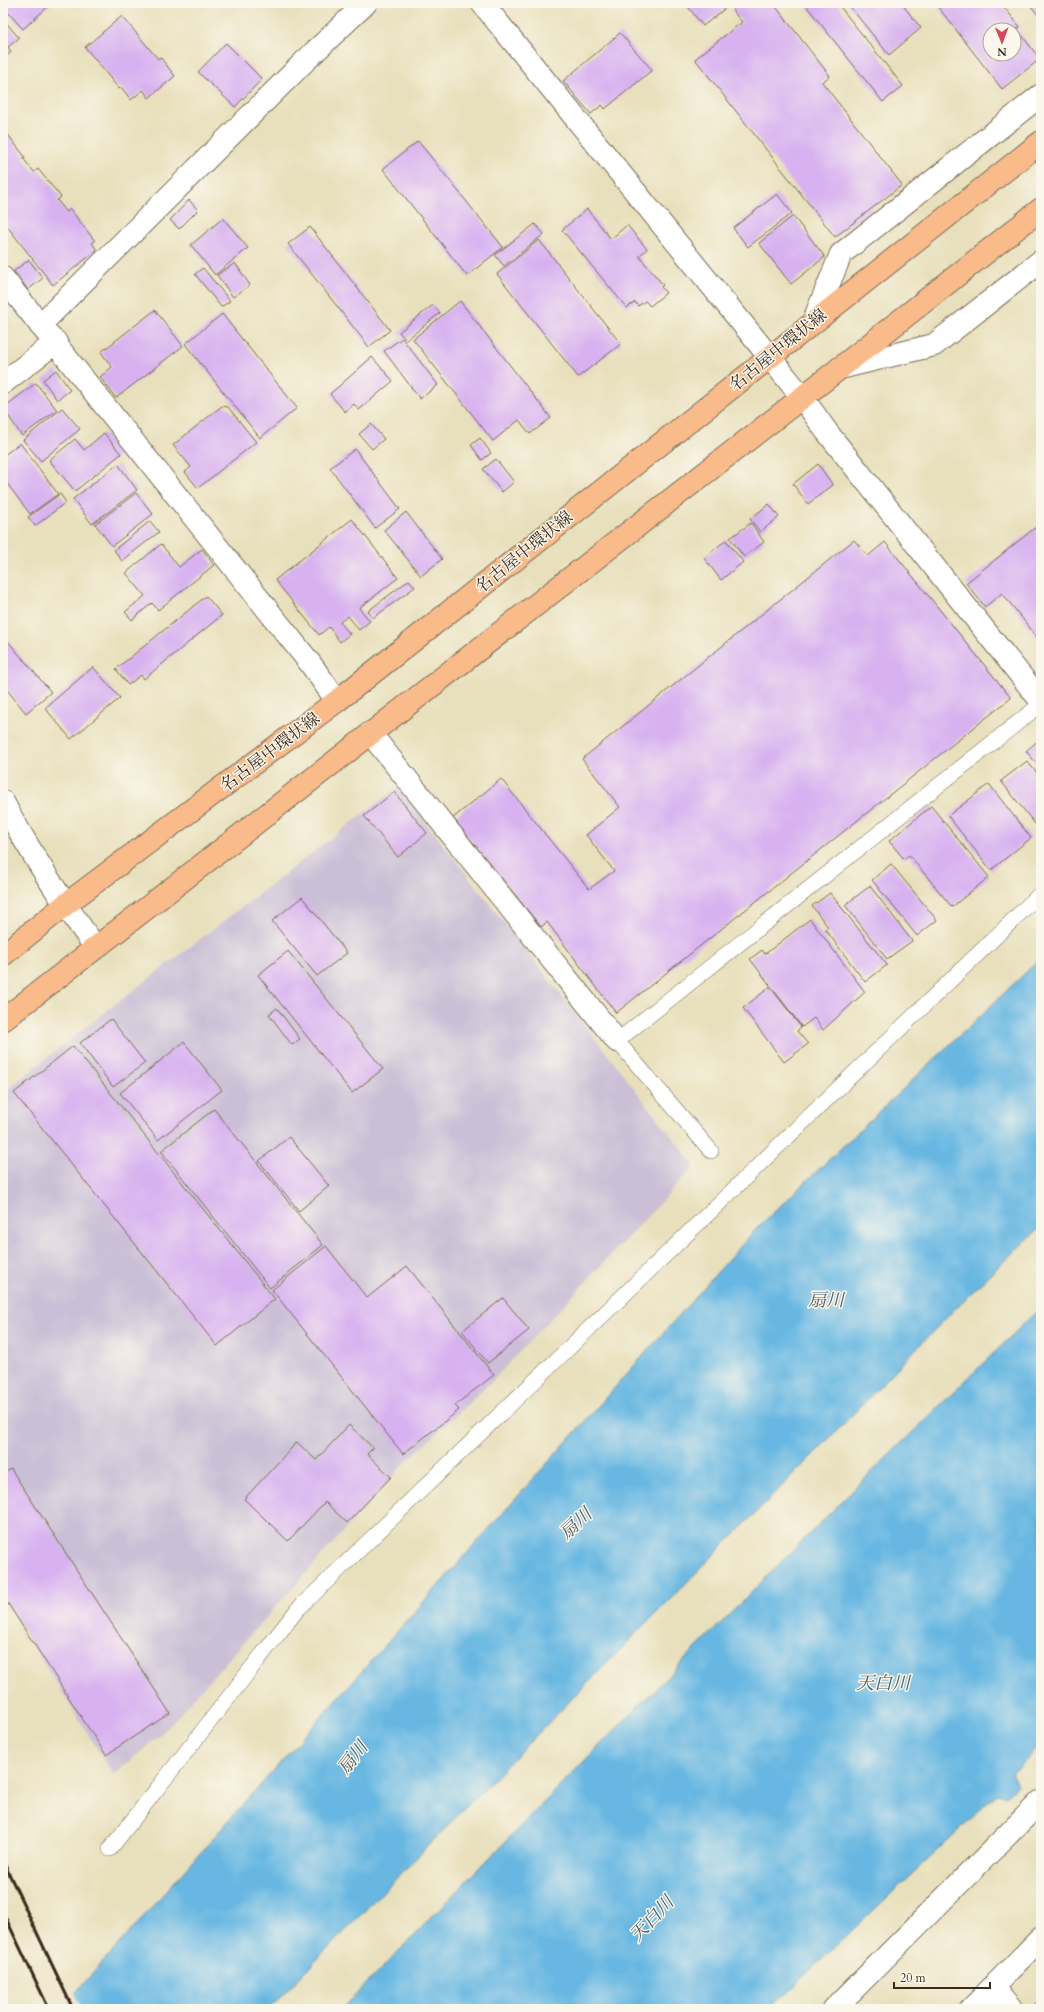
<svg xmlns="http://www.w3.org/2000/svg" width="1044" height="2012" font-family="Cardo,'Noto Serif JP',serif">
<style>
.industrial{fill:#cabfd6}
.water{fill:#67b7e2;stroke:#517080}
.pier{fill:#e8e0bc}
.building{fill:#d8b2f0;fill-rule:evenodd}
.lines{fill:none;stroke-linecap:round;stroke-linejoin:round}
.service-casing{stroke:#786a55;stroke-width:16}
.minor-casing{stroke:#786a55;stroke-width:24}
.tertiary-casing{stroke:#786a55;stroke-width:24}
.primary-casing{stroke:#786a55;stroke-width:24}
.service{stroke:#fff;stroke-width:15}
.minor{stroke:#fff;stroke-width:22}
.tertiary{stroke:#fff;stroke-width:22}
.primary{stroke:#fabb8b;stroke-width:22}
.rail{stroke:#3b2a1e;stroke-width:3}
.labels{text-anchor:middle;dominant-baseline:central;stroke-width:3;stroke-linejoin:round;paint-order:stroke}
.street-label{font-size:17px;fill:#3b2a1e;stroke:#fbf7ec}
.water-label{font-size:18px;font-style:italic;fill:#4a5b63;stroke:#fbf7ec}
</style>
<rect width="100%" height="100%" fill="#fbf7ec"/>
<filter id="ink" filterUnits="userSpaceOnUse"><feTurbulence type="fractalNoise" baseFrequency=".025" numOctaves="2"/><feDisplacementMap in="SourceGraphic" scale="8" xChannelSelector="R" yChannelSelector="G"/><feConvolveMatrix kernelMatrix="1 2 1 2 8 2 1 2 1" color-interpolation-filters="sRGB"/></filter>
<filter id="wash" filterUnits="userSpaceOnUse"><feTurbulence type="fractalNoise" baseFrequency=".012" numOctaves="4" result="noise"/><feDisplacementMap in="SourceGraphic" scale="16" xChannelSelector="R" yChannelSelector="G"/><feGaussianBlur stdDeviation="0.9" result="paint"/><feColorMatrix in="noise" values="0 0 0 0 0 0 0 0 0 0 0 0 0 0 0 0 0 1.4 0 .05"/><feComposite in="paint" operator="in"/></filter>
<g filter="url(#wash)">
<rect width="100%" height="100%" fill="#e8e0bc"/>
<polygon class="industrial" points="398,787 695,1166 492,1381 406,1462 162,1733 114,1775 3,1599 3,1093 73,1037"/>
<g class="water">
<path d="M1041,958V1227C960,1299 887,1381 811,1457C629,1640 449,1824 269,2009H61L756,1229Z"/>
<polygon points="1041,1307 1041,1744 1012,1774 1018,1785 1005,1796 998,1793 769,2009 342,2009 592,1753 844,1499"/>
</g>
<polygon class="pier" points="74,1991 82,2009 59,2009 60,2008"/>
<g id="blocks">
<g class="building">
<polygon points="9,3 52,3 23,29 4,8"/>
<polygon points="685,3 732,3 703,26"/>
<polygon points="741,3 756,3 757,5 759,3 773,3 830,76 822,82 902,185 835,237 695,59 742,22 732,10"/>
<polygon points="804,3 837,3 903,86 883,102"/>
<polygon points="847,3 901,3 921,28 889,55"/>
<path d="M935,3H1001L1020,27L1017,29L1040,59L1002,89ZM990,30H1014V54H990Z"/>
<polygon points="1035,3 1041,3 1041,19 1031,6"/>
<polygon points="122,16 158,59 160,57 175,76 149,98 143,90 131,100 121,87 119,89 85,47"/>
<polygon points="3,19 19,38 8,47 11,52 3,59"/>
<polygon points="620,33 652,70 605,109 602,105 591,114 563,81"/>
<polygon points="226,43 262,79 235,107 198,72"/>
<polygon points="3,128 25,157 23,158 34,172 38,169 61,197 57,200 67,212 70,209 95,241 92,243 97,250 53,285 3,221"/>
<polygon points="418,141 503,247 467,276 383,169"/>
<polygon points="777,194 792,213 748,247 733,228"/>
<polygon points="189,200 198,210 179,229 170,220"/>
<polygon points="587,209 611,239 627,225 647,249 639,256 663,285 661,287 666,293 650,306 645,301 638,306 635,302 627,308 562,230"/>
<polygon points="793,216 825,257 791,284 759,243"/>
<polygon points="223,218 248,248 215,275 191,245"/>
<polygon points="535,224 544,234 504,266 495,255"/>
<polygon points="310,227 390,330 369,347 288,244"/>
<polygon points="539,240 621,344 578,377 497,274"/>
<polygon points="29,260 43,278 28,290 14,271"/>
<polygon points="235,263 250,285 233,297 217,275"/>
<polygon points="203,268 230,301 221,307 195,274"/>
<polygon points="460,301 551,418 530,434 519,420 493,441 413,339"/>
<polygon points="433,305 440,313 406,340 399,332"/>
<polygon points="155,310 183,346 116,398 100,377 112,367 101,352"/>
<polygon points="222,314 297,408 260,438 185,344"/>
<polygon points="402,338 438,385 420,399 384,351"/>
<polygon points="372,357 393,381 359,410 354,404 345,412 330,394"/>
<polygon points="56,370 70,390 57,400 43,380"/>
<polygon points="36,383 57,410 22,436 3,408"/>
<polygon points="222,406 228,407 256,442 198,488 185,472 191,467 173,445"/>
<polygon points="62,408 80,429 41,461 23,440"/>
<polygon points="371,424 384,439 372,449 359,434"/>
<polygon points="104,433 121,454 75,491 49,460 75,439 84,450"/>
<polygon points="480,438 491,453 482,460 471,445"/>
<polygon points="20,443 58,494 30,514 3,478 3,456"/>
<polygon points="355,449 400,509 375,528 330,468"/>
<polygon points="496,459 514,482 502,492 483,469"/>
<polygon points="118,464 137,490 92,524 73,499"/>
<polygon points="818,464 833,485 808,504 793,484"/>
<polygon points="136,493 153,514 112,546 95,524"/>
<polygon points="60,494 66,502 35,526 28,517"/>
<polygon points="769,504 779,517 760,532 750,519"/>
<polygon points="406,512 442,559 421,576 384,530"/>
<polygon points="352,519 398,578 359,608 370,621 359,630 348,616 340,622 350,634 340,642 329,627 319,635 275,580"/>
<polygon points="150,521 159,532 122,561 114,550"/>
<polygon points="751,523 764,542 744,557 730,538"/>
<polygon points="1041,523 1041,642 1002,593 985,607 966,583"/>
<polygon points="726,540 743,562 721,580 704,558"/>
<polygon points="854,540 868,556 885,542 1011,698 616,1013 547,922 541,927 453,818 501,779 589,889 614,871 586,835 620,807 582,759"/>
<polygon points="161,544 179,567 202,549 214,565 158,610 152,603 132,620 125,612 145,596 126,573"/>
<polygon points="409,580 415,587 373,618 368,611"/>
<polygon points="206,596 222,615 144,679 141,675 128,685 116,669"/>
<polygon points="6,639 51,692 26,713 3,685 3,642"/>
<polygon points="93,667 120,698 71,739 45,708"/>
<polygon points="1041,738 1041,769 1026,751"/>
<polygon points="1027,761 1041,778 1041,819 1035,824 1001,781"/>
<polygon points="989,784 1031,838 991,870 948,816"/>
<polygon points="394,792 427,833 398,857 364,816"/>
<polygon points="931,806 989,877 952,907 909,855 904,859 889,841"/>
<polygon points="891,864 937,920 917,936 872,880"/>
<polygon points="870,886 912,941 887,959 845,905"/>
<polygon points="830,893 887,965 865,982 825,929 828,927 812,906"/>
<polygon points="302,897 347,953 317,976 272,921"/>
<polygon points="810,919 865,992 823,1030 814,1018 802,1027 750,959 762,950 765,954"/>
<polygon points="288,951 383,1069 352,1093 258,975"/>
<polygon points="770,987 801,1027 797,1031 808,1044 784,1062 743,1008"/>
<polygon points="277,1008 300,1039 292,1045 269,1014"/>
<polygon points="111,1019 145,1063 113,1087 80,1043"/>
<polygon points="184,1042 222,1090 158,1140 120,1093"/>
<polygon points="73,1046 275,1299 217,1346 14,1093"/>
<polygon points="214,1109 323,1245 270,1288 161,1151"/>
<polygon points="289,1137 329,1186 299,1211 259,1161"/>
<polygon points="326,1246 367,1298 407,1266 494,1375 455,1405 459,1410 403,1454 272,1290"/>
<polygon points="503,1298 529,1330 488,1363 462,1331"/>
<polygon points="349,1425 373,1448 367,1454 391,1477 347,1523 325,1502 288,1541 244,1499 297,1442 316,1460"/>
<polygon points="11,1469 170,1713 106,1755 3,1596 3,1474"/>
<polygon points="1041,1998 1041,2009 1038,2009 1034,2004"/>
</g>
</g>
</g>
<g filter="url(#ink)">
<use href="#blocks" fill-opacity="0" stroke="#786a55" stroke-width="1"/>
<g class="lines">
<defs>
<g id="service">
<polyline points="711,1151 617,1041 1041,704"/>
<polyline points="110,1849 297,1610 1041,893"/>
</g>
<g id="minor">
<polyline points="482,3 802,397 827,432 1041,701"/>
<polyline points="3,278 310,663 337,701"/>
<polyline points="813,322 841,254 1041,95"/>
<polyline points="40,325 305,61 366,3"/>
<polyline points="840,368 934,345 1041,261"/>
<polyline points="3,383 56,342"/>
<polyline points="370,733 617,1041"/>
<polyline points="993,1988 1011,2009"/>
<polyline points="834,2009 1041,1801"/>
<polyline points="971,2009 1041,1938"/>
</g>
<path id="tertiary" d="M3,802C31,854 61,900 96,948"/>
<g id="primary">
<polyline points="3,955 65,905 337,701 1041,142"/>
<polyline points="3,1020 840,368 1041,209"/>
</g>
</defs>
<use href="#service" class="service-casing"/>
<use href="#minor" class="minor-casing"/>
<use href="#tertiary" class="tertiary-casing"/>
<use href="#primary" class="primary-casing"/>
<use href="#service" class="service"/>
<use href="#minor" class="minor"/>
<use href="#tertiary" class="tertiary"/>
<use href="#primary" class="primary"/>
<g class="rail">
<polyline points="3,1861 73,2009"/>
<polyline points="3,1912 49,2009"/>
</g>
</g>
</g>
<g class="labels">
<g class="street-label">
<text transform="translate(778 350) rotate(-39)">名古屋中環状線</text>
<text transform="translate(524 552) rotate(-39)">名古屋中環状線</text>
<text transform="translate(270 752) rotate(-37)">名古屋中環状線</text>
</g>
<g class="water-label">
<text x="826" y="1300">扇川</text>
<text transform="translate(576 1524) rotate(-43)">扇川</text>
<text x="883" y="1683">天白川</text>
<text transform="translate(353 1758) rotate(-52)">扇川</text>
<text transform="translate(652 1919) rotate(-47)">天白川</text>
</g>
</g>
<rect width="1044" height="2012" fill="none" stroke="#fbf7ec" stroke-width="16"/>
<g transform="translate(1002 42) rotate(179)"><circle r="19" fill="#fbf7ec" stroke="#aea59a"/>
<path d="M0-3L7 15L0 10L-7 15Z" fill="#d1495b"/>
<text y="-6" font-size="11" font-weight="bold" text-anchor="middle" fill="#3b2a1e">N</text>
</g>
<path d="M894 1982v6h96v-6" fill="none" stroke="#3b2a1e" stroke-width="2"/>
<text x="900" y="1982" font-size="12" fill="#3b2a1e" stroke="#fbf7ec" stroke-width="3" paint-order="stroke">20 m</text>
</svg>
